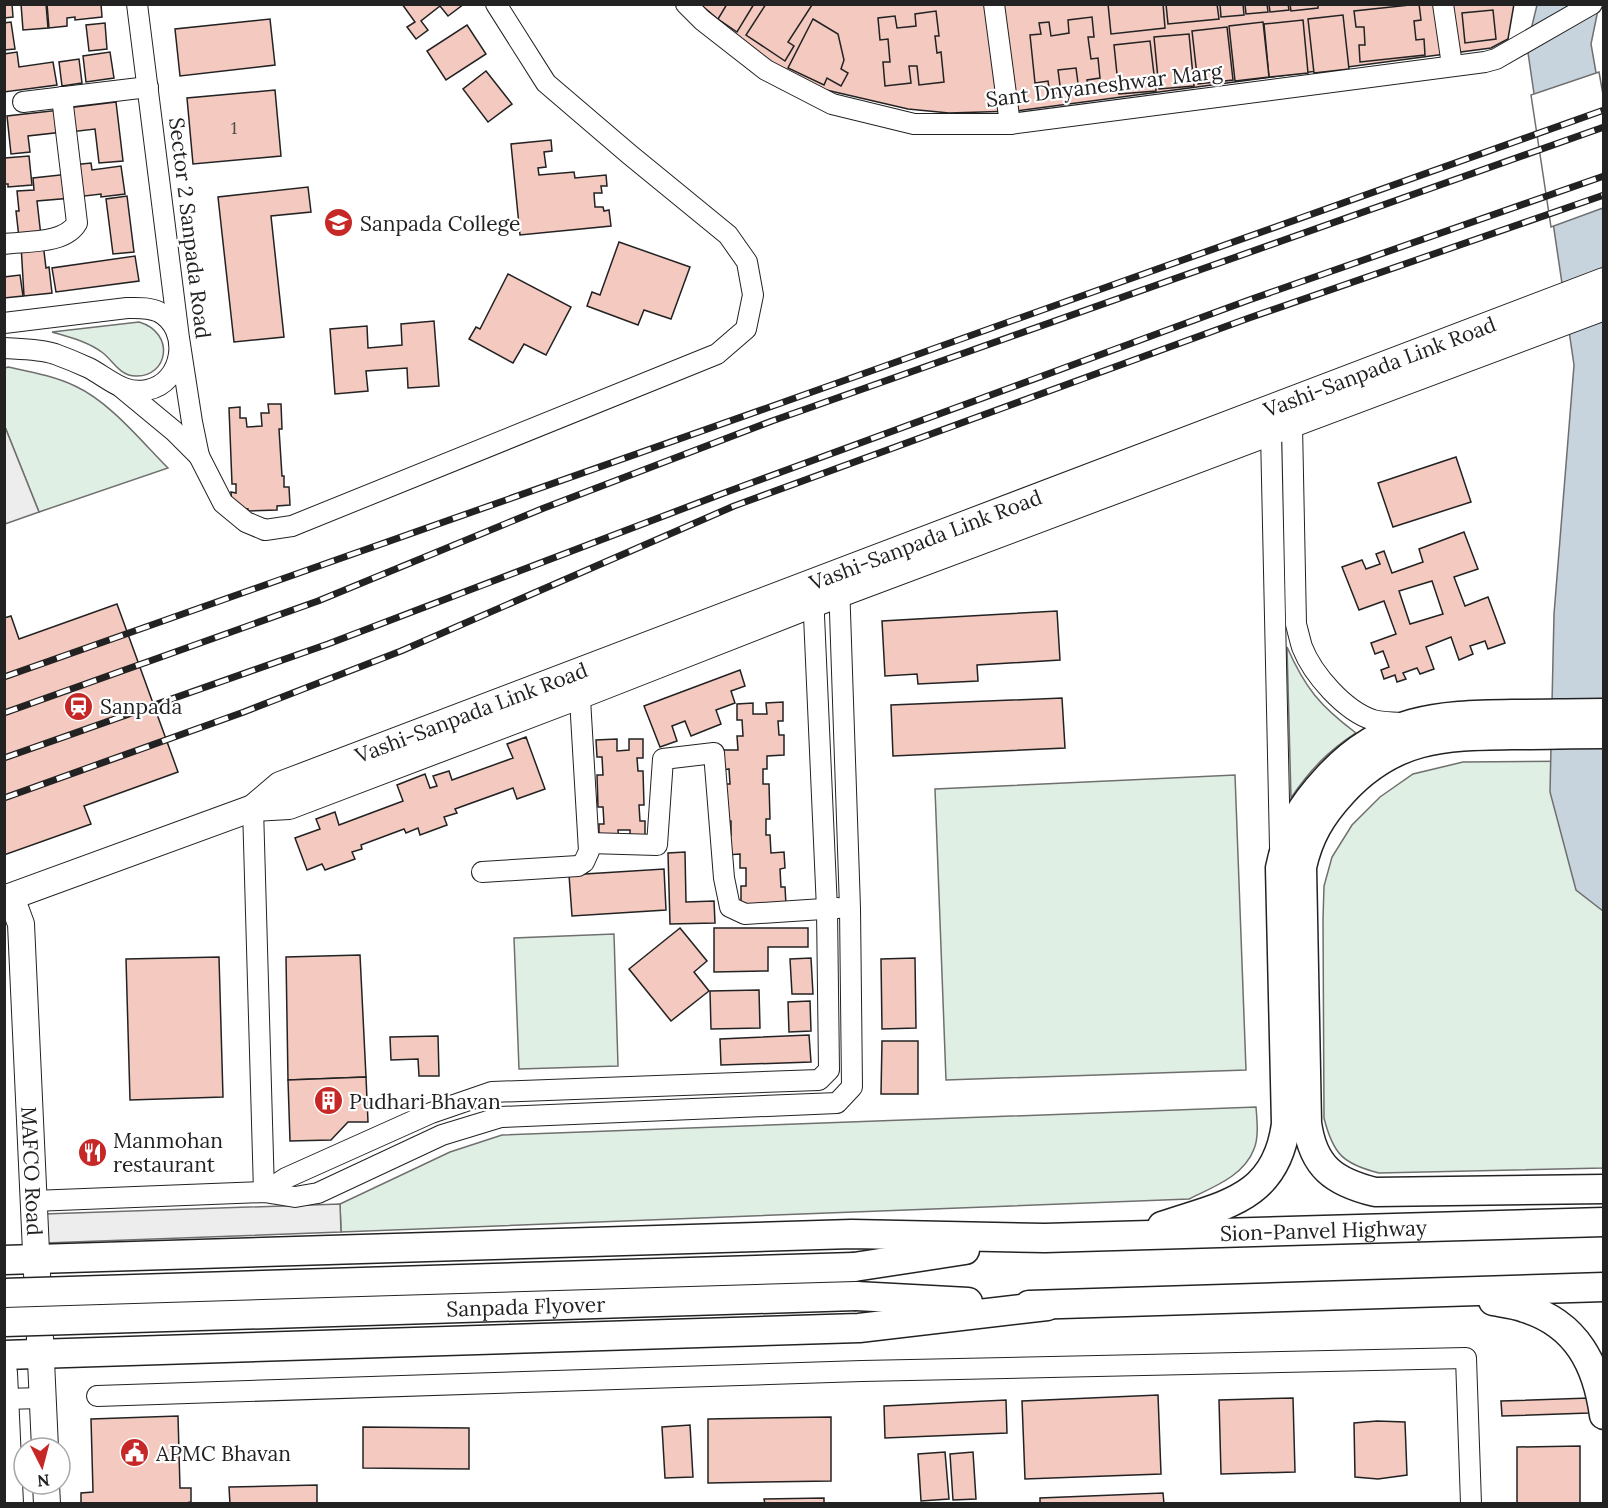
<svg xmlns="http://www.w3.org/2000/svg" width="1608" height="1508" font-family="Lora,serif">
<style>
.green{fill:#e0efe3;stroke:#6f6f6f;stroke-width:1.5}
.parking{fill:#ededed;stroke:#6f6f6f;stroke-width:1.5}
.water{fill:#c7d3dd;stroke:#6f6f6f;stroke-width:1.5}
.pier{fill:#fff;stroke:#6f6f6f;stroke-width:1.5}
.building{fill:#f3c9c0;stroke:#222;stroke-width:1.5;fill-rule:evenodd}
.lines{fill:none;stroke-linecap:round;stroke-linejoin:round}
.minor-casing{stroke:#222;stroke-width:22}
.major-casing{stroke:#222;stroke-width:28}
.highway-casing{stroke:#222;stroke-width:31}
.minor{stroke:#fff;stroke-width:20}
.major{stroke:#fff;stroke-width:26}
.highway{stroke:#fff;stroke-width:28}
.rail-casing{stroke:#222;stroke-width:7}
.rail{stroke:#fff;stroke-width:4.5;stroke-dasharray:14;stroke-linecap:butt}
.highway-bridge-casing{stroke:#222;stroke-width:31;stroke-linecap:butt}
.highway-bridge{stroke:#fff;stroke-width:28}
.labels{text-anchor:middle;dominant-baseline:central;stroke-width:4.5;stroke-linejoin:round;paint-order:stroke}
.number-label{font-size:18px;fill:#564c4a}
.street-label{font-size:21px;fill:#222;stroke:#fff}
.poi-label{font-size:21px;fill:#222;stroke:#fff;text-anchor:start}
</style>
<rect width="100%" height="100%" fill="#fff"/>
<g class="green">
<path d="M139,322C176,333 168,377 136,376C120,376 114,362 103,353C89,342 69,337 52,332Z"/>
<path d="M8,367C31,372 54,376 75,386C110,402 141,441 168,468L39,512L5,427V368Z"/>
<path d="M1287,647C1305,688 1320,706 1356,733C1328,751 1309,771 1291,798Z"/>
<path d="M1603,761V1168L1379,1173C1343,1164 1333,1154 1324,1118L1323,919L1324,886L1332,857L1352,825L1380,797L1413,774L1463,762Z"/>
<polygon points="1235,775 1246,1070 946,1080 935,789"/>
<polygon points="614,934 618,1066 519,1069 514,938"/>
<path d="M1256,1107C1257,1120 1259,1137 1254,1149C1244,1176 1213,1187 1189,1199L341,1232L340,1204L450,1152L502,1135Z"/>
</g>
<g class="parking">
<polygon points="5,427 39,512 5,524 4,524"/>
<polygon points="340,1204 341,1232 45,1243 44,1214"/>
</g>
<polygon class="water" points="1537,5 1599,5 1591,44 1604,118 1603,911 1576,890 1550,792 1554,614 1574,365 1527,46"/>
<polygon class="pier" points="1599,72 1604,100 1603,208 1551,227 1531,95"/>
<g class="building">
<polygon points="4,4 12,4 13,17 4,18"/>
<polygon points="21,4 46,4 48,28 23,30"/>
<polygon points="47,4 101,4 102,17 75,20 75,17 67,18 67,26 49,28"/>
<polygon points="402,4 464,4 448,16 440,6 421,21 428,30 416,39 407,27 415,22"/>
<polygon points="700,4 1514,4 1508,39 1491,48 1016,111 949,113 908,109 809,86 758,53"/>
<polygon points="727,4 754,4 737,32 718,19"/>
<polygon points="766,4 812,5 788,42 794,46 785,61 746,35"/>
<polygon points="1108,4 1163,4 1165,28 1111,34"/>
<polygon points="1166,4 1217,4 1219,19 1168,24"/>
<polygon points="1220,4 1243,4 1244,15 1221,17"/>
<polygon points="1245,4 1267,4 1268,12 1246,14"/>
<polygon points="1269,4 1288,4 1289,10 1270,12"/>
<polygon points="1290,4 1318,4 1318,8 1291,11"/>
<polygon points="1419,4 1421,20 1414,21 1416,40 1424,39 1425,55 1360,62 1359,45 1365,45 1364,27 1356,27 1354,11"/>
<polygon points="1493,10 1496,39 1465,43 1462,13"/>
<polygon points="936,11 939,36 935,36 937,53 941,52 944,82 919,85 917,66 909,66 911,83 885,86 883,62 890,62 888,39 880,40 878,18 895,16 897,28 916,26 915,14"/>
<polygon points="1343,15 1349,69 1314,73 1308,19"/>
<polygon points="1092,17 1094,37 1088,37 1091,59 1098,58 1100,78 1087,80 1088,90 1079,91 1076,68 1058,70 1061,93 1050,94 1048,81 1035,83 1030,35 1041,34 1039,23 1049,22 1051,36 1069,33 1068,20"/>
<polygon points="270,19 275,65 180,76 175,29"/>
<polygon points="813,19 838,34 844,60 841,69 848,73 841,86 827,78 824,85 788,68"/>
<polygon points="1303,20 1308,73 1269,77 1264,24"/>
<polygon points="11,22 15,49 4,50 4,23"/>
<polygon points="1263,22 1269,77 1235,81 1229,26"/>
<polygon points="105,23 107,49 89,51 86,25"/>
<polygon points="467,25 486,54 446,80 427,51"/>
<polygon points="1227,27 1233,80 1198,84 1192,31"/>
<polygon points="1189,34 1194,86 1159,89 1154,37"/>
<polygon points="1150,41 1156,91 1119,94 1114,45"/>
<polygon points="17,52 19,67 53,62 57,85 4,92 4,54"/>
<polygon points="110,52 114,78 86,82 83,56"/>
<polygon points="79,59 82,83 62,86 59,62"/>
<polygon points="486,71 512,104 488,122 463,89"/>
<polygon points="275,90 281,156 193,164 187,98"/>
<polygon points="116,102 123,161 99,163 95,129 70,132 67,108"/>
<polygon points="60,110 63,132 28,136 30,152 11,154 7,116"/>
<polygon points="551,140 552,151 544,152 546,167 538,168 539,175 574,172 575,178 606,175 607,186 601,186 602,193 594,193 595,207 603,207 604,211 609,210 611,226 520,235 511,144"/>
<polygon points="29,156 32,185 8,187 8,184 4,184 5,158"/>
<polygon points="91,163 92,170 121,166 125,194 101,197 101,194 76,197 72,165"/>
<polygon points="69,174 72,198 37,201 41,236 19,238 16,211 19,211 17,191 34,190 33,178"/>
<polygon points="308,187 311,212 271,216 284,337 234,342 218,197"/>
<polygon points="127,196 134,252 113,254 106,199"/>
<polygon points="619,242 690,267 671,319 644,310 638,325 587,306 592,292 600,295"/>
<polygon points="43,243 46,268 49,267 52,293 24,296 21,245"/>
<polygon points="135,256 139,281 56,292 52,268"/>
<polygon points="508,274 571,307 546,355 524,344 513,363 469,339 476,327 480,329"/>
<polygon points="20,275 23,296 4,298 4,277"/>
<polygon points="434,321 439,386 408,388 407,368 366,371 368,391 335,394 330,329 367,326 368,348 402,345 401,324"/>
<polygon points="268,404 281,404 282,429 279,429 282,476 284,476 284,487 289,487 290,505 277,506 277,510 248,511 248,509 232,507 231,492 236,493 236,484 232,484 229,408 240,407 240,418 246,418 247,427 262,426 261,413 269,413"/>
<polygon points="1456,457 1471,502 1393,527 1378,483"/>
<path d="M1464,532L1478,569L1454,577L1465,606L1488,597L1505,643L1488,649L1485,641L1470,646L1473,654L1459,660L1451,637L1426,647L1434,669L1420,674L1417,668L1403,673L1406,679L1397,682L1395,675L1384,679L1381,670L1389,667L1383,651L1375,654L1371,643L1396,634L1384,601L1359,610L1342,567L1362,560L1366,569L1380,564L1376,554L1384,551L1392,573L1423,562L1419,549ZM1432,581L1443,614L1410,624L1399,591Z"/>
<polygon points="117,604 178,772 84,806 91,824 4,855 4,618 11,616 19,639"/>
<polygon points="1057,611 1060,660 977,665 978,681 918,684 917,674 885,676 882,621"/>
<polygon points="740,670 745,686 731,691 735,703 716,710 721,724 691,736 685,721 672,726 677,741 660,747 644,706"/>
<polygon points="1062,698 1065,748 893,756 891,705"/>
<polygon points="783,702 783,721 778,721 779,735 784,735 784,755 767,756 767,769 763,769 763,784 769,784 770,819 766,819 766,835 770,835 771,853 784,852 785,868 780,869 781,887 785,887 786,905 741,906 741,886 746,886 746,868 740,868 740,854 726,855 726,835 731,835 731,821 724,822 723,784 730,784 729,769 723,770 722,750 738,750 737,736 743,736 742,720 737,720 737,704 753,703 753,714 767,714 766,703"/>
<polygon points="526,737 545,789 517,799 513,788 455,809 457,813 444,817 447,825 420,835 418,828 406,833 404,829 361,845 362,849 352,852 355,859 325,870 322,864 307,870 295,838 320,829 316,819 335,812 339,825 403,801 397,785 425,774 430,788 437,786 433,776 449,771 452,780 513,758 507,744"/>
<polygon points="617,739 617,751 629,750 629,739 643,739 643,758 637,758 638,771 643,771 644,805 639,805 640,821 645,821 645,841 630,842 630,830 618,830 619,842 599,843 599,824 604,824 603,807 598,807 597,775 603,775 602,757 597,757 596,740"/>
<polygon points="685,852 686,902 714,901 715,923 670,924 668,853"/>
<polygon points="664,869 666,910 572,916 569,875"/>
<polygon points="680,928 707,961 694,972 709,991 671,1021 629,969"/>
<polygon points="714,928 808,928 808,947 768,947 768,971 714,972"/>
<polygon points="360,955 366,1077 288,1080 286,957"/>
<polygon points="219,957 223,1097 130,1100 126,959"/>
<polygon points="811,958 813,994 792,994 790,959"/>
<polygon points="915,958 916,1028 882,1029 881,959"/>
<polygon points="759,990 760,1028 711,1029 710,991"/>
<polygon points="810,1001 811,1031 789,1032 788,1002"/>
<polygon points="809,1035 811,1062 721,1065 720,1039"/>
<polygon points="438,1036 439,1076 419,1076 418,1059 391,1060 390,1037"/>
<polygon points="882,1041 918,1041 918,1094 881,1094"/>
<polygon points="366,1077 368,1122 348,1122 331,1140 290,1141 288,1080"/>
<polygon points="1158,1395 1161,1474 1025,1479 1022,1401"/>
<polygon points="1293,1398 1295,1472 1221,1474 1219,1400"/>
<polygon points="1589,1398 1589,1413 1502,1416 1501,1401"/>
<polygon points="1006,1400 1007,1433 885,1438 884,1406"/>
<polygon points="178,1416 180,1488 191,1488 191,1502 181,1504 81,1504 81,1493 93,1492 91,1419"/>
<polygon points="831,1417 831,1481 708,1483 708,1419"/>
<polygon points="1377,1421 1405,1422 1407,1475 1378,1479 1355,1477 1354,1423"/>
<polygon points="690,1425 693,1477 665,1478 662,1427"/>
<polygon points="363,1427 469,1428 469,1469 363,1468"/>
<polygon points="1580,1446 1580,1504 1517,1504 1517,1447"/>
<polygon points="945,1452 949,1499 921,1501 918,1454"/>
<polygon points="973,1452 976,1499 953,1500 950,1454"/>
<polygon points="317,1485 317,1504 230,1504 229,1487"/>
<polygon points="1163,1493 1164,1504 1040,1504 1040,1498"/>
<polygon points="824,1498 824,1504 765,1504 764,1499"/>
</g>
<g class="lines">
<defs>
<g id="minor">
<polyline points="137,4 179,338 192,422 199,456"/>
<polyline points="686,4 702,20 766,70 832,104 914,124 1010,124 1485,62 1496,59 1592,4"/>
<polyline points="994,4 1010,124"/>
<polyline points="1443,4 1452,65"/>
<polyline points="23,102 148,87"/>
<path d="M4,244C27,241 65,244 77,223L62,97"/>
<path d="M4,323L127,308C137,308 149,307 159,312C191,329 184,383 147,390C124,395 108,378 89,368C78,363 66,358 55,354C40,349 20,349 4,348"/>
<polyline points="122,388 174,431 199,456 223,503 246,522 265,530 292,526 717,354 746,329 753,295 747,262 728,235 629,154 546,83 496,4"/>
<path d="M1288,413L1292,425L1296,624C1298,632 1300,640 1302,647C1313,675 1345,711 1373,720C1384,723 1396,722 1406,724"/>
<polyline points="1268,421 1271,433 1280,847"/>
<polyline points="253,808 264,1192"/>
<polyline points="589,843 657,845 663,759 714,753 724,878 730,907 745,914 838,908"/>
<polyline points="482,872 578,866 584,862 589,851 579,682"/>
<polyline points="264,1192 286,1178 431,1113 492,1092 819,1080 829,1070 827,909 813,593"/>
<polyline points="33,1201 264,1192 295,1197 318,1193 442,1135 501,1117 837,1103 852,1087 850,908 839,583"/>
<polyline points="97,1396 862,1371 1466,1358 1471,1504"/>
<polyline points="4,1399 42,1398"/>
</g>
<g id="major">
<path id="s1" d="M253,808L280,785L1604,281"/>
<path id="s2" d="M11,897L21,924L45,1448"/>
<polyline points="4,899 253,808 289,806 581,695 813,604 1604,307"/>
<polyline points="4,1373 10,1504"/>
<polyline points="46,1484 47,1504"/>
</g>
<g id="highway">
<path d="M1604,734C1573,734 1543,735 1512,735C1442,736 1393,737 1342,793C1321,816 1309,836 1302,867L1307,1123C1313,1167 1334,1182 1375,1192L1604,1189"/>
<path d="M1162,1226C1223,1205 1276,1200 1286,1124L1280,868C1289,827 1300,807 1328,777C1383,718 1436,715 1512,714C1542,714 1573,713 1604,713"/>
<path id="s3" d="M4,1260L852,1234L1045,1238L1604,1222"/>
<polyline points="854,1267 965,1250"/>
<polyline points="856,1296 968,1302"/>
<path d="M1493,1301C1504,1303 1515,1304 1525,1308C1577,1324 1597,1365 1604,1415"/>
<polyline points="1029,1305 1604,1287"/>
<polyline points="4,1355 859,1328 1047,1306"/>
</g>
</defs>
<use href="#minor" class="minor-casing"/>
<use href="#major" class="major-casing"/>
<use href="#highway" class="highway-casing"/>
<use href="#minor" class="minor"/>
<use href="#major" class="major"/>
<use href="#highway" class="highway"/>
<defs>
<g id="rail">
<polyline points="4,677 767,408 1604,110"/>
<polyline points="4,713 318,601 544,508 772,421 1604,127"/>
<polyline points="4,758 328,644 724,493 1249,300 1604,176"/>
<polyline points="4,798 244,712 401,651 734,506 1249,318 1604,195"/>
</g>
</defs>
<use href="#rail" class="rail-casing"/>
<use href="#rail" class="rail"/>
<defs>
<g id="highway-bridge">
<polyline points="4,1293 854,1267"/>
<path id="s4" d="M4,1322L856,1296"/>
</g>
</defs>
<use href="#highway-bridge" class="highway-bridge-casing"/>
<use href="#highway-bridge" class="highway-bridge"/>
</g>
<defs>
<symbol id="university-disc" viewBox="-11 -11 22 22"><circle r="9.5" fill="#c62828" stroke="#fff"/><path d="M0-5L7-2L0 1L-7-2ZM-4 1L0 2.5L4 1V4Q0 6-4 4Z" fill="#fff"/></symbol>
<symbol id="station-disc" viewBox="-11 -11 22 22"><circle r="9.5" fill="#c62828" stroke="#fff"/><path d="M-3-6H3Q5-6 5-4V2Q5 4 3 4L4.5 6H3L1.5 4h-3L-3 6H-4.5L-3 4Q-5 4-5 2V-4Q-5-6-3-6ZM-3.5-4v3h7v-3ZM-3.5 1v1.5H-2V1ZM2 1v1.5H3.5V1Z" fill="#fff"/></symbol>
<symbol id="building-disc" viewBox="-11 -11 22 22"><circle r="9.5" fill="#c62828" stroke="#fff"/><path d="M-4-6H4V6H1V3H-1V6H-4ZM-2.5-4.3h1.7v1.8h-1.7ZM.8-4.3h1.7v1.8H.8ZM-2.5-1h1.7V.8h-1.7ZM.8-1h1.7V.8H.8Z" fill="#fff"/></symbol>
<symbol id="restaurant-disc" viewBox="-11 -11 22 22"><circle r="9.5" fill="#c62828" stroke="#fff"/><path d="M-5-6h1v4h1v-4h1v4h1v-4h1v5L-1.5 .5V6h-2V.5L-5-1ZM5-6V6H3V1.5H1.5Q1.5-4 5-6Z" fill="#fff"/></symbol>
<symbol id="civic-disc" viewBox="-11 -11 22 22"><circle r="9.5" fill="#c62828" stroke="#fff"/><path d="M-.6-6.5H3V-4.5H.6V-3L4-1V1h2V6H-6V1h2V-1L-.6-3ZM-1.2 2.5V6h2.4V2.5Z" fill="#fff"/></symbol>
</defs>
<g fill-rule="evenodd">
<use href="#university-disc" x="322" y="206" width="33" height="33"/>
<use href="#station-disc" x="62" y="690" width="33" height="33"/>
<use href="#building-disc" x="312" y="1084" width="33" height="33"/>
<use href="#restaurant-disc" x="76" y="1136" width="33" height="33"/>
<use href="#civic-disc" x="118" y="1436" width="33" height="33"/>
</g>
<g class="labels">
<g class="number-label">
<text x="234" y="127">1</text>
</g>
<g class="street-label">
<text transform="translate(1104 85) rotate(-7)">Sant Dnyaneshwar Marg</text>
<text transform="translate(190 228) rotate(83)">Sector 2 Sanpada Road</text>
<text stroke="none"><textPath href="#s1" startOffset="1212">Vashi-Sanpada Link Road</textPath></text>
<text stroke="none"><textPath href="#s1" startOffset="726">Vashi-Sanpada Link Road</textPath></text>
<text stroke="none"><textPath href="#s1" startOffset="240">Vashi-Sanpada Link Road</textPath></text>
<text stroke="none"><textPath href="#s2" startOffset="276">MAFCO Road</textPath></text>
<text stroke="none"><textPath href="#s3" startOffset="1320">Sion-Panvel Highway</textPath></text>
<text stroke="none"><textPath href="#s4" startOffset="522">Sanpada Flyover</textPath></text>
</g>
<g class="poi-label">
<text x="360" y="223">Sanpada College</text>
<text x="100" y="706">Sanpada</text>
<text x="349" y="1101">Pudhari Bhavan</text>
<text x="113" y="1140">Manmohan<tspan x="113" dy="24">restaurant</tspan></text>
<text x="156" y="1453">APMC Bhavan</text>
</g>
</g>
<rect width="1608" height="1508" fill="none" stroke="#222222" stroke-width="12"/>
<g transform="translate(42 1466) rotate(174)"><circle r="28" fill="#ffffff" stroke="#a7a7a7" stroke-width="1.5"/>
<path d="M0-4.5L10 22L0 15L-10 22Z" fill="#c62828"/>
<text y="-9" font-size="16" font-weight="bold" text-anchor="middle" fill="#222222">N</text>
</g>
</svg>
